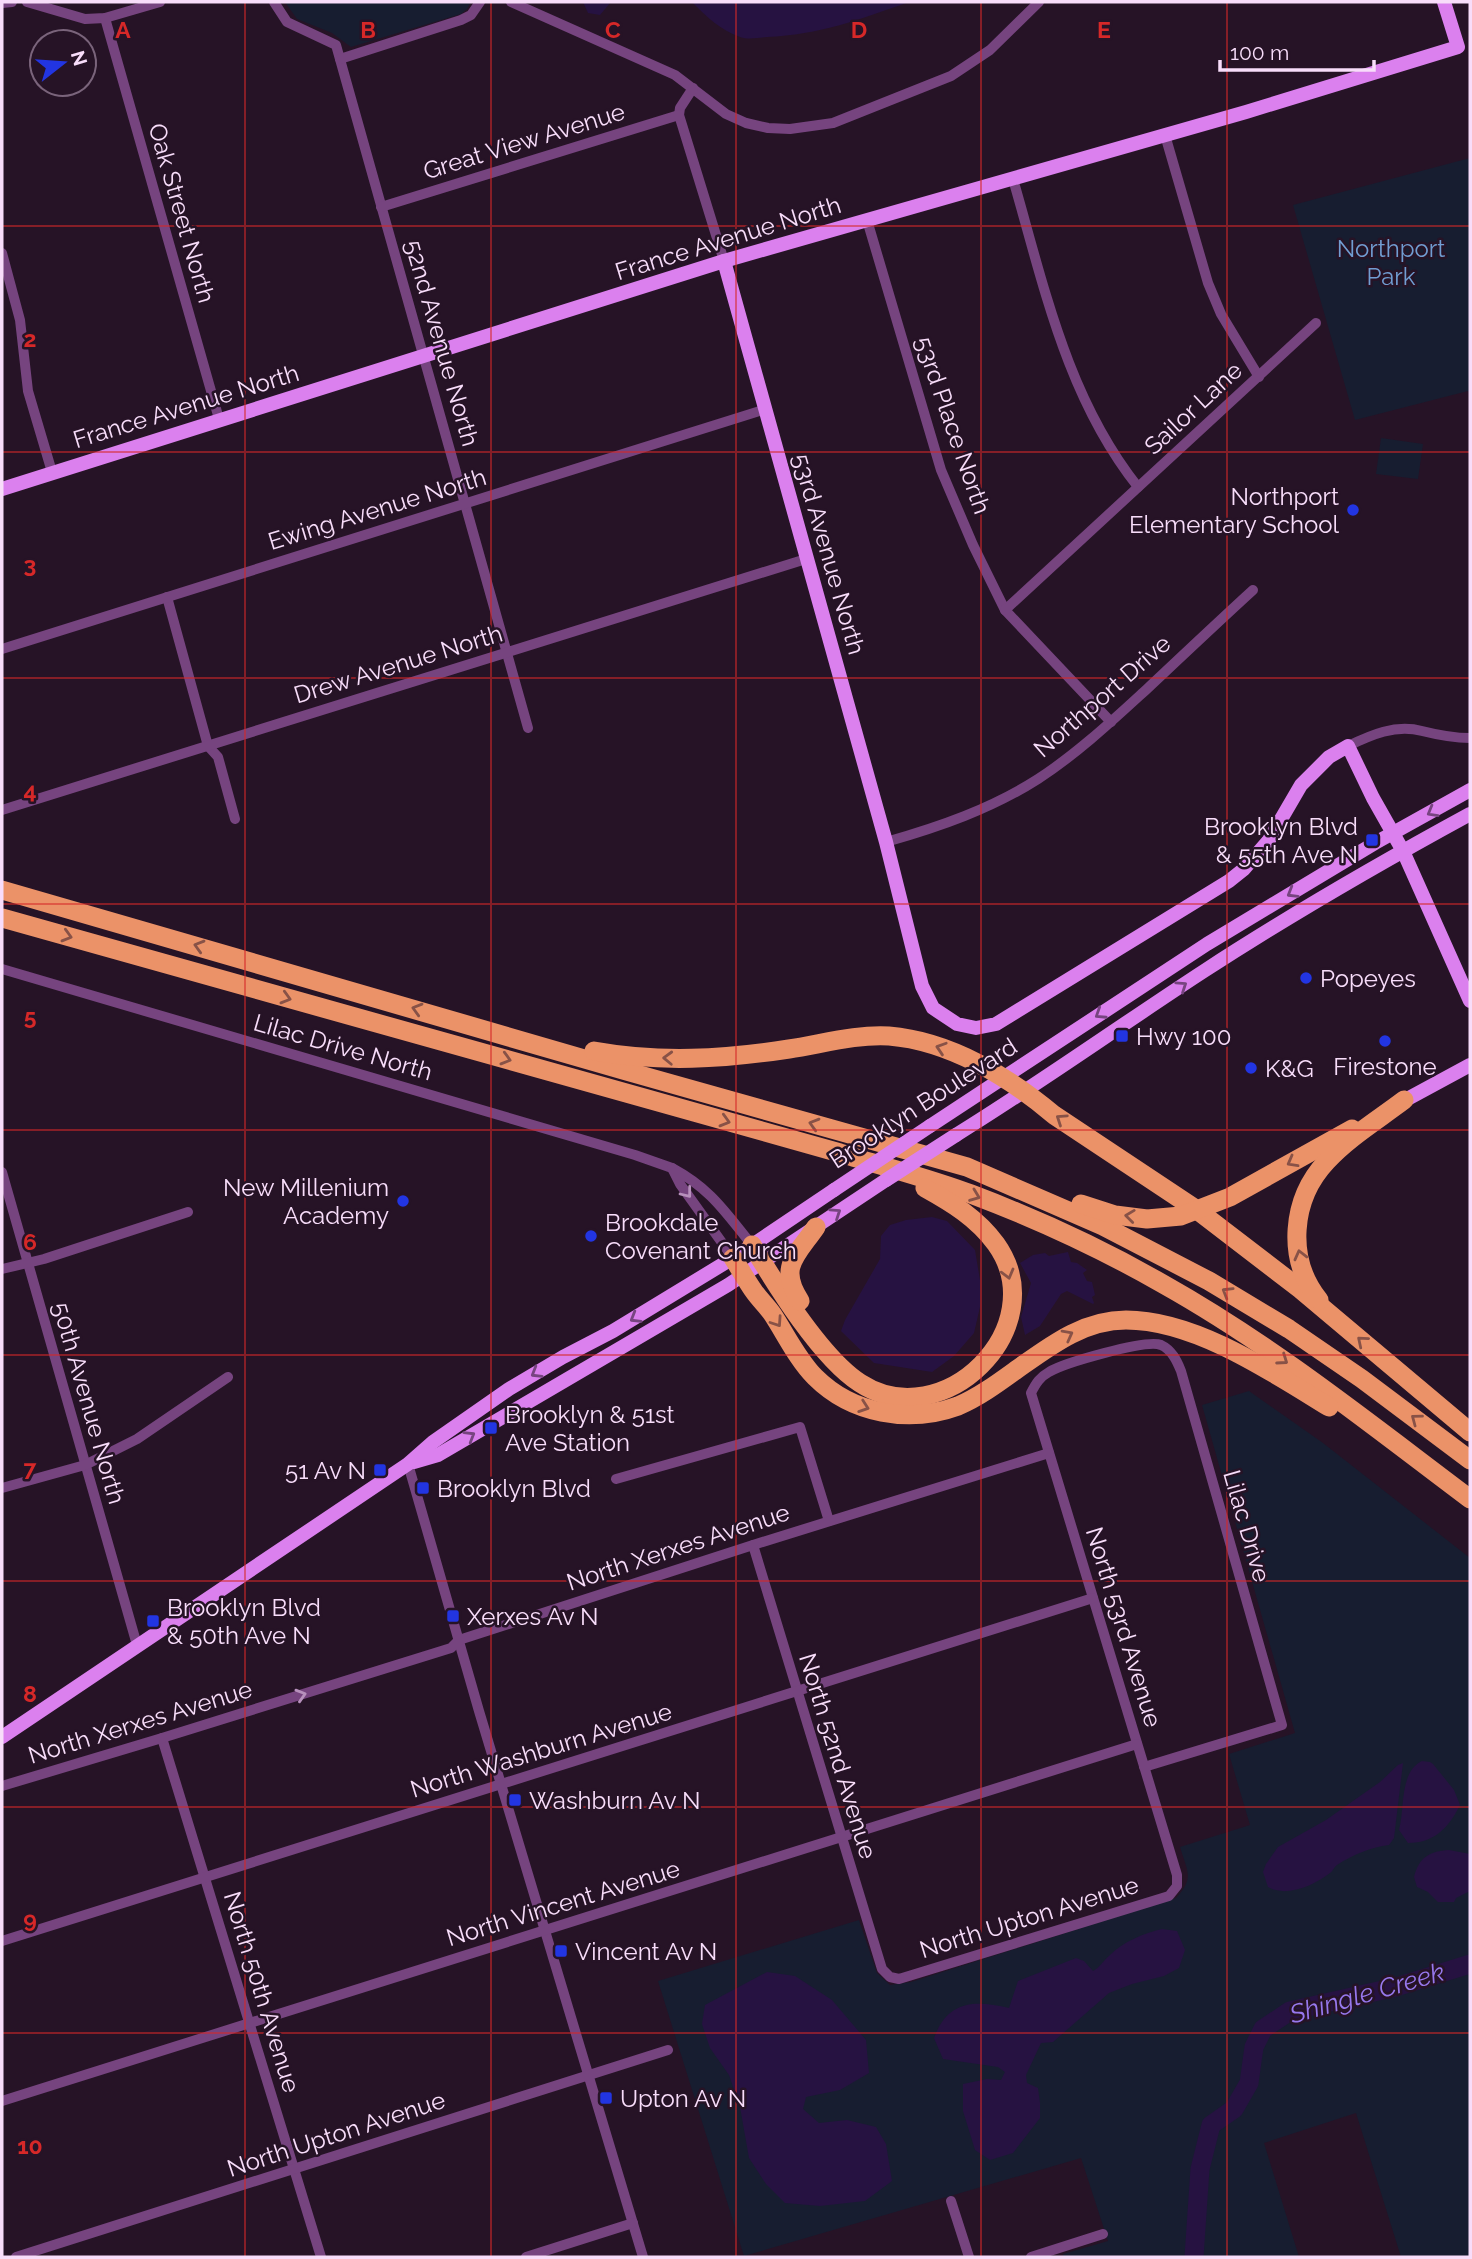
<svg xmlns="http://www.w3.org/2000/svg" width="1472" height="2259" font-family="Raleway,sans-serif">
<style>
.green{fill:#171d30}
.water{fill:#261241}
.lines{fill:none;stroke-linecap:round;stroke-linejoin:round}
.river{stroke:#261241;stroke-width:19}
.street{stroke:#76447f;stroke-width:10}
.secondary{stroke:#db80ee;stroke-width:14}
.highway{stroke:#eb9268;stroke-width:19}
.secondary-bridge{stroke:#db80ee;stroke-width:14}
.oneway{stroke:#774480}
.oneway2{stroke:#885247}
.oneway3{stroke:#b790bc}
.grid{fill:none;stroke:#d62828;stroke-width:2;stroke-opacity:0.55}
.poi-dot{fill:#2235e2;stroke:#261326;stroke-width:2.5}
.labels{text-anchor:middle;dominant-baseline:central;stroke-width:5;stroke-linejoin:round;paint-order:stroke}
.street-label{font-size:24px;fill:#f8ddfa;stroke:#261326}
.park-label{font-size:24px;fill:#719dd2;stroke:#261326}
.poi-label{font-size:24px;fill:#f8ddfa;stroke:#261326;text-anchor:start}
.water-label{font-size:26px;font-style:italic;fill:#9778ed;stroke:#261326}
.grid-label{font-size:23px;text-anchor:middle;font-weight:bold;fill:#d62828;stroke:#261326;stroke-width:5;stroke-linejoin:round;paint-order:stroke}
</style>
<rect width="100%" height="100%" fill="#261326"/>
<g class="green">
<polygon points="285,2 471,2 467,9 461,14 351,47 332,33 297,19"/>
<polygon points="1470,158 1470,393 1468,391 1355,420 1293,205"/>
<polygon points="1381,438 1423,444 1418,479 1376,474"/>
<path d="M1249,1391L1323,1443L1470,1558V2257H1401L1356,2113L1264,2143L1299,2257H1064L1063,2254L1108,2241L1081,2158L744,2256L658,1981L859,1920L877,1973L890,1985L911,1982L1176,1898C1195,1878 1187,1871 1180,1847L1250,1825L1229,1754L1295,1733L1202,1405Z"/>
</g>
<g class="water">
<polygon points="583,2 611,2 600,15 588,13"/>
<path d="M692,2H909C861,19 819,35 767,37C758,38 748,40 740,37C720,30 706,16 692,2Z"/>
<polygon points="932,1217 947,1221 975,1250 980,1280 980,1307 974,1333 954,1356 932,1372 874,1363 841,1331 845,1320 880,1259 881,1236 890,1225 906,1220"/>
<polygon points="1068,1252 1071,1262 1077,1263 1087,1270 1083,1273 1087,1281 1092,1282 1095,1295 1092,1297 1094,1303 1093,1304 1067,1291 1061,1294 1040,1326 1025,1335 1021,1317 1031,1283 1020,1263 1033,1255 1045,1253 1049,1256"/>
<path d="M1422,1761L1430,1762L1433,1764L1454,1790L1460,1805C1449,1827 1435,1843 1408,1843L1399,1830C1405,1809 1399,1772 1422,1761Z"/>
<path d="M1403,1763L1394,1838L1389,1845C1372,1847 1352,1855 1337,1865C1334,1867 1333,1871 1330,1873C1315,1885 1286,1898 1268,1887L1263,1872L1266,1864L1278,1847L1326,1820L1380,1782L1398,1765Z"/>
<path d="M1449,1850L1470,1854V1891L1456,1898L1454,1902H1438L1428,1892L1417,1887L1414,1877C1419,1857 1430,1851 1449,1850Z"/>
<path d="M1162,1929L1177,1931L1185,1950L1179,1968L1164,1976L1132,1984L1109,1993L1053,2042L1041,2043L1026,2075L1027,2083L1038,2088L1040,2103V2118L1013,2153L990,2160L975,2150L963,2111V2084L987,2079L1001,2080L1005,2072L998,2067L943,2059L934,2038C948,2000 975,2000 1009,2008L1018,1981L1076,1958L1084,1961L1093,1971C1100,1967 1103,1961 1110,1955C1123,1942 1144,1933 1162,1929Z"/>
<polygon points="767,1972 795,1976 832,2000 866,2040 869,2073 840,2090 806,2097 803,2109 819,2123 847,2120 876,2127 886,2144 892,2181 865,2201 820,2206 785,2203 766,2184 749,2158 740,2107 729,2075 710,2048 702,2024 705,2005"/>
</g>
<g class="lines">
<polyline class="river" points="1194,2257 1200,2169 1211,2125 1234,2109 1249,2083 1254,2047 1263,2029 1290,2011 1396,1987 1470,1964"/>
<g class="street">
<polyline points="27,2 85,19 105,18 160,2"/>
<polyline points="274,2 287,22 336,45 528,728"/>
<polyline points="511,2 675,75 726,114 746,123 768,128 790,129 833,123 951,76 990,50 1039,2"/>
<polyline points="2,3 12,2"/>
<polyline points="105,18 219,419"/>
<polyline points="340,59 461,20 471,15 480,2"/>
<polyline points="693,88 680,108 679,115 724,261"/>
<polyline points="1165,135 1208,283 1221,314 1259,377"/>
<path d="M1013,179C1044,286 1067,398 1138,487"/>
<polyline points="381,207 679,115"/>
<polyline points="867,220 941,470 973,545 1005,610 1111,722"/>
<polyline points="2,253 20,320 28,391 52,472"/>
<polyline points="167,597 208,746 218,757 235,819"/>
<polyline points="1005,610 1316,323"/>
<polyline points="2,649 766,409"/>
<path d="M1348,746C1371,735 1395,724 1422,731C1438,735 1453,738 1470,738"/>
<polyline points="2,810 806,559"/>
<path d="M886,842C939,827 991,809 1038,779C1078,753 1113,720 1148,688C1183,655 1218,622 1253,590"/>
<polyline points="2,969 635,1155 672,1168"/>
<polyline points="2,1172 137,1645"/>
<path d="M733,1258L680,1184L672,1168C711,1189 725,1212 752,1245"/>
<polyline points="2,1269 44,1259 188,1212"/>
<polyline points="408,1464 479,1711 643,2257"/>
<polyline points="616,1479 800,1427 829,1521"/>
<polyline points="2,1488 85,1465 137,1439 228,1377"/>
<path d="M753,1545L882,1969L890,1977L899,1979L1169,1896L1177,1886V1875L1031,1393C1036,1383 1040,1377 1049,1372C1064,1363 1146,1339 1161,1345C1172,1350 1177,1361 1181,1371L1282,1725L1144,1767"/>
<polyline points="162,1738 321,2257"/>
<polyline points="2,1786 162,1738 451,1648 459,1640 753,1545 1049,1453"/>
<polyline points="2,1941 1093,1598"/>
<polyline points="2,2101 1137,1744"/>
<polyline points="951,2201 969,2257"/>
<polyline points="16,2257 668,2050"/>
<polyline points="526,2257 633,2223"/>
<polyline points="1031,2257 1103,2234"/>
</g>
<g class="secondary">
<polyline points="724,261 886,842 922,986 933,1008 957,1024 976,1028 996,1024 1229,881 1244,869 1269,840 1301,785 1329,757 1348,746 1373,798 1403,851 1470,1001"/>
<polyline points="2,489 724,261 1246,112 1458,47 1444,2"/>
<polyline points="1398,1104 1470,1065"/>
<polyline points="930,1126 1207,944 1375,843 1470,790"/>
<path d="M956,1135C1040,1083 1121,1025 1204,971C1290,915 1380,863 1470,814"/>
<polyline points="414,1462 438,1455 728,1285 886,1180"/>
<polyline points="2,1737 408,1464 433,1442 509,1389 563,1357 613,1331 733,1258 834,1190"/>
</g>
<g class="highway">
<polyline points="2,890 626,1071 967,1167 1103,1226 1209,1281 1289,1329 1362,1379 1470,1460"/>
<path d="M2,918L840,1153C884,1167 929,1178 971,1194C1037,1219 1102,1249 1163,1284C1272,1345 1370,1424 1470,1499"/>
<path d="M594,1051C661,1063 723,1059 789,1049C822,1044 856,1034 889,1036C950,1041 1009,1077 1054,1115L1197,1210L1300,1289L1470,1432"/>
<polyline points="1081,1204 1115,1215 1147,1219 1181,1216 1230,1197 1352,1129"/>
<path d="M752,1245C776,1285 821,1358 860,1383C943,1437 1055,1327 996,1244C977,1218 952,1203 925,1188"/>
<path d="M733,1258C740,1269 746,1280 753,1290C759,1299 767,1306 773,1315C786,1335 798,1360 815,1377C852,1414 909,1424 958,1406C979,1397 998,1383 1016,1370C1050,1346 1083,1320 1126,1320C1195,1320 1272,1372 1329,1407"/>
<path d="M1319,1300C1286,1259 1291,1199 1327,1161C1348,1138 1379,1119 1404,1100"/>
<path d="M800,1301C778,1267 796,1256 816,1227"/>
</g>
<g class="secondary-bridge">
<polyline points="886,1180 956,1135"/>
<polyline points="834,1190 930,1126"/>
</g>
</g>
<defs><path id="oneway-chevron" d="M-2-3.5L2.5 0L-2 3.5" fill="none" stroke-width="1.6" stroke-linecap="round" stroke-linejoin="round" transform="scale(1.75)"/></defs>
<g class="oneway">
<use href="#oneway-chevron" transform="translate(1432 812) rotate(150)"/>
<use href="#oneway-chevron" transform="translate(1292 893) rotate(149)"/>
<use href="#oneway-chevron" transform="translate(1182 986) rotate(-34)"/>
<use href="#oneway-chevron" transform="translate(1100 1014) rotate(147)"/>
<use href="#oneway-chevron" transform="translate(836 1213) rotate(-34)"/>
<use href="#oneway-chevron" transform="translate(635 1318) rotate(149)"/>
<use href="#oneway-chevron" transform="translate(536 1373) rotate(149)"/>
<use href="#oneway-chevron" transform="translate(470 1436) rotate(-31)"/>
</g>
<g class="oneway2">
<use href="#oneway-chevron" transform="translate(67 936) rotate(16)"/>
<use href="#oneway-chevron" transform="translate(199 946) rotate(-164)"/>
<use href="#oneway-chevron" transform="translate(286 998) rotate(16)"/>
<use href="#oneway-chevron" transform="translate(417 1009) rotate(-164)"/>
<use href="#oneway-chevron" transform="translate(941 1048) rotate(-162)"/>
<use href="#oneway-chevron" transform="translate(668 1058) rotate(-178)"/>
<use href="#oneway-chevron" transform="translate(506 1059) rotate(16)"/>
<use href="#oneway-chevron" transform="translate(1061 1119) rotate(-146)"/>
<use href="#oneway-chevron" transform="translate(725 1121) rotate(16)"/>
<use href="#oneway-chevron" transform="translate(814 1124) rotate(-164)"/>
<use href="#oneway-chevron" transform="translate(1292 1162) rotate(151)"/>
<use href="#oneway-chevron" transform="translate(975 1196) rotate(21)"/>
<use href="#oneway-chevron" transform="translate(1130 1216) rotate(-173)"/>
<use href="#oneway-chevron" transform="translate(1300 1255) rotate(-104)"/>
<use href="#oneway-chevron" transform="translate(1008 1274) rotate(75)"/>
<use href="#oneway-chevron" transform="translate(1227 1292) rotate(-149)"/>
<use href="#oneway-chevron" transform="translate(777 1322) rotate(56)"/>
<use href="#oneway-chevron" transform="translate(1068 1335) rotate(-28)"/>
<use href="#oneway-chevron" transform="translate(1362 1341) rotate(-140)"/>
<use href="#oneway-chevron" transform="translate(1283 1360) rotate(35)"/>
<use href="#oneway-chevron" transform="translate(864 1407) rotate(19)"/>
<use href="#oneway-chevron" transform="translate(1416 1419) rotate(-143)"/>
</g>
<g class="oneway3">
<use href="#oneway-chevron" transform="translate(687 1193) rotate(52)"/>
<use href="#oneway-chevron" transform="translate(301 1695) rotate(-17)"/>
</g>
<path class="grid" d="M245,2V2257M491,2V2257M736,2V2257M981,2V2257M1227,2V2257M2,226H1470M2,452H1470M2,678H1470M2,904H1470M2,1130H1470M2,1355H1470M2,1581H1470M2,1807H1470M2,2033H1470"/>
<g class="poi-dot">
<circle cx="1353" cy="510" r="7"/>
<rect x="1365" y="833" width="14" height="14" rx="3.5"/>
<circle cx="1306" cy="978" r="7"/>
<rect x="1115" y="1029" width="14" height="14" rx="3.5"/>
<circle cx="1385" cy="1041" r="7"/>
<circle cx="1251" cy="1068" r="7"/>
<circle cx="403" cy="1201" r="7"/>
<circle cx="591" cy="1236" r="7"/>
<rect x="484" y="1421" width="14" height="14" rx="3.5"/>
<rect x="373" y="1463" width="14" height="14" rx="3.5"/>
<rect x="416" y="1481" width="14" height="14" rx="3.5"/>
<rect x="446" y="1609" width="14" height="14" rx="3.5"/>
<rect x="146" y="1614" width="14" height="14" rx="3.5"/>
<rect x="508" y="1793" width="14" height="14" rx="3.5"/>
<rect x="554" y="1944" width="14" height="14" rx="3.5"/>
<rect x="599" y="2091" width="14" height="14" rx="3.5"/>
</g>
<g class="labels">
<g class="street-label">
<text transform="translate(524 141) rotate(-17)">Great View Avenue</text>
<text transform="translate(182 213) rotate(74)">Oak Street North</text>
<text transform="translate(728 238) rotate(-17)">France Avenue North</text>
<text transform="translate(442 343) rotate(74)">52nd Avenue North</text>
<text transform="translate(186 406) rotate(-17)">France Avenue North</text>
<text transform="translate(1193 408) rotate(-43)">Sailor Lane</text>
<text transform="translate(953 425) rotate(71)">53rd Place North</text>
<text transform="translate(377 509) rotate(-17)">Ewing Avenue North</text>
<text transform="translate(829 554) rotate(74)">53rd Avenue North</text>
<text transform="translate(398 664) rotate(-17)">Drew Avenue North</text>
<text transform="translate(1102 696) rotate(-41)">Northport Drive</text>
<text transform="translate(343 1047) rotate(16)">Lilac Drive North</text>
<text transform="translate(923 1103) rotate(-33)">Brooklyn Boulevard</text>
<text transform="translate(89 1403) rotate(74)">50th Avenue North</text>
<text transform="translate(1247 1526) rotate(74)">Lilac Drive</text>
<text transform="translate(678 1547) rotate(-18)">North Xerxes Avenue</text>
<text transform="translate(1124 1627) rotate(73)">North 53rd Avenue</text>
<text transform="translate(140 1722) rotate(-17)">North Xerxes Avenue</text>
<text transform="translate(541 1750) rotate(-17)">North Washburn Avenue</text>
<text transform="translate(838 1756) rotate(73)">North 52nd Avenue</text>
<text transform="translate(563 1903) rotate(-17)">North Vincent Avenue</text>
<text transform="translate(1029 1917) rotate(-17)">North Upton Avenue</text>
<text transform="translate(262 1992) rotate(73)">North 50th Avenue</text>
<text transform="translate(336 2134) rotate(-18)">North Upton Avenue</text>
</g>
<g class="park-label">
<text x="1391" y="248">Northport<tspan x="1391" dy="28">Park</tspan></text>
</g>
<g class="poi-label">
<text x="1339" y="496" text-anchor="end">Northport<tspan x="1339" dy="28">Elementary School</tspan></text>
<text x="1358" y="826" text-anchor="end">Brooklyn Blvd<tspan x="1358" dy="28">&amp; 55th Ave N</tspan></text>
<text x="1320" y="978">Popeyes</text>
<text x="1136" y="1036">Hwy 100</text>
<text x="1385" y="1066" text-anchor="middle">Firestone</text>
<text x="1265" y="1068">K&amp;G</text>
<text x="389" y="1187" text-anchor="end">New Millenium<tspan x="389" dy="28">Academy</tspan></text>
<text x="605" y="1222">Brookdale<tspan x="605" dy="28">Covenant Church</tspan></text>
<text x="505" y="1414">Brooklyn &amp; 51st<tspan x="505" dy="28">Ave Station</tspan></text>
<text x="366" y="1470" text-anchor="end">51 Av N</text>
<text x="437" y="1488">Brooklyn Blvd</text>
<text x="167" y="1607">Brooklyn Blvd<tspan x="167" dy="28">&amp; 50th Ave N</tspan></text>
<text x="467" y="1616">Xerxes Av N</text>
<text x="529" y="1800">Washburn Av N</text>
<text x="575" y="1951">Vincent Av N</text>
<text x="620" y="2098">Upton Av N</text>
</g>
<g class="water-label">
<text transform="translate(1367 1993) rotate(-16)">Shingle Creek</text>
</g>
</g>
<g class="grid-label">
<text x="123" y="38">A</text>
<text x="368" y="38">B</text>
<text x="613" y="38">C</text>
<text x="859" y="38">D</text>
<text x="1104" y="38">E</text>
<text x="30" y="347">2</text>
<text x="30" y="573">3</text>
<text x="30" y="799">4</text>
<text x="30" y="1025">5</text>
<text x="30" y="1250">6</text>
<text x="30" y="1476">7</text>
<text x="30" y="1702">8</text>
<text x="30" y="1928">9</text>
<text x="30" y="2154">10</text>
</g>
<rect width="1472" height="2259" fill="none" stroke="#f8ddfa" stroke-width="7"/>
<g transform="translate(63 63) rotate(73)"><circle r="33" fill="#261326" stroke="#7a647b" stroke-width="2"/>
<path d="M0-5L12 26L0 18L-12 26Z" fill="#2235e2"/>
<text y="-10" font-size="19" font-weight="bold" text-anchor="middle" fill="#f8ddfa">N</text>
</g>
<path d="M1220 60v10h154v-10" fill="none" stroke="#f8ddfa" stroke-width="3.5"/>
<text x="1230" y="60" font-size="21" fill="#f8ddfa" stroke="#261326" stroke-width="5" paint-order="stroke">100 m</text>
</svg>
